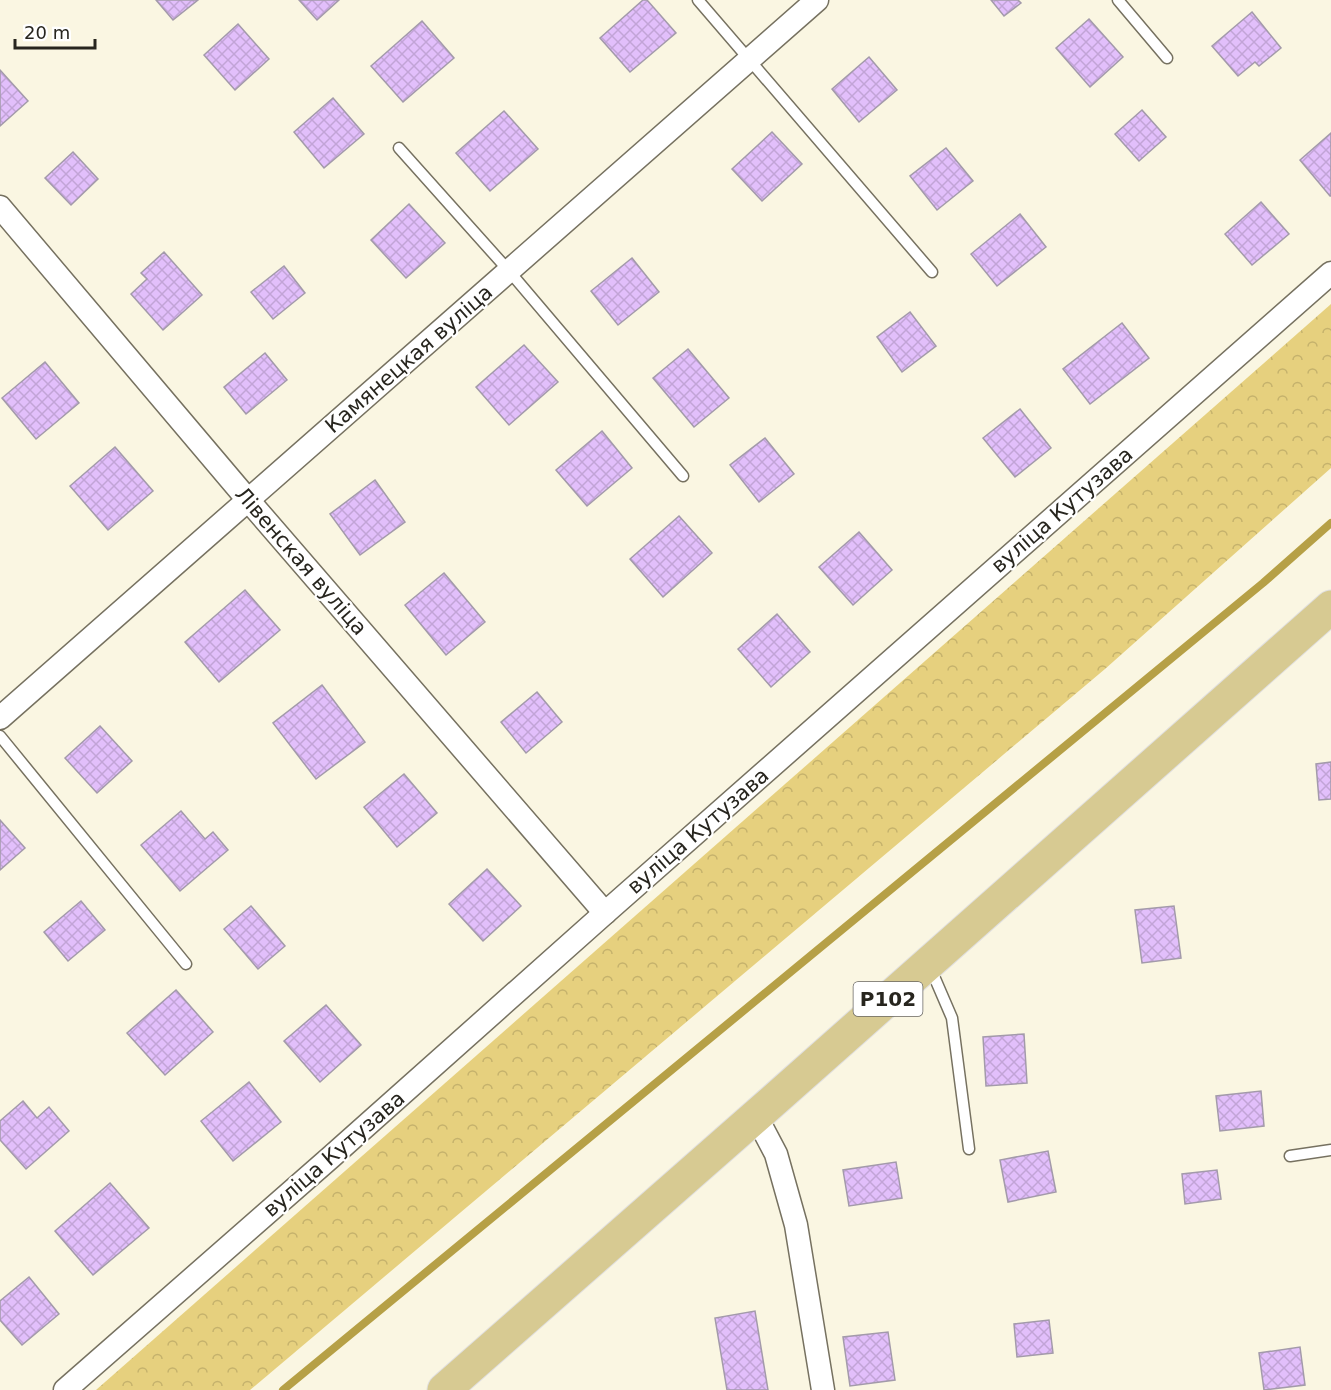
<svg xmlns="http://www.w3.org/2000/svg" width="1331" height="1390" font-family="'DejaVu Sans',sans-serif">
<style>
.forest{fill:url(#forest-crowns)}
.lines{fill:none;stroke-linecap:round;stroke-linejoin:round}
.stream{stroke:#b6a046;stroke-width:8}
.building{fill:url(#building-cross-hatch);stroke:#a39aaa;stroke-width:1.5}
.service-casing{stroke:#767160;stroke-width:13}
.minor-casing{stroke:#767160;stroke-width:25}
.primary-casing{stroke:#e1e0e0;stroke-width:35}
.service{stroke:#fff;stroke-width:10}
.minor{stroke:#fff;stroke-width:22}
.primary{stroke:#d7ca92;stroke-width:33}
.labels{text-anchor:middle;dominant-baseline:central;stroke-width:4.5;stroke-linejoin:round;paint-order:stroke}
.shield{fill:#fff;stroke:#686662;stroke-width:1.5}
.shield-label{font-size:20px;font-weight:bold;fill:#27251e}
.street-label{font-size:21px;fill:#27251e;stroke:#fff}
</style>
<defs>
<pattern id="forest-crowns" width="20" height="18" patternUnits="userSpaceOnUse" patternTransform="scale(1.5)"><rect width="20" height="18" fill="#e6d07e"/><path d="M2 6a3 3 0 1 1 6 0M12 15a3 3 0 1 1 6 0" fill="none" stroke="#c5b26c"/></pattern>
<pattern id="building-cross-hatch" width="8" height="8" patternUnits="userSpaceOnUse" patternTransform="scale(1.5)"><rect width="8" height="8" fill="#e2bffb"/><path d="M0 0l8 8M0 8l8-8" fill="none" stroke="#c2a4d7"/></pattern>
</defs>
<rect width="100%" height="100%" fill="#faf6e2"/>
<polygon class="forest" points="1331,304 1331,468 1105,669 250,1390 96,1390"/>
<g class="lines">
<polyline class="stream" points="283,1390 1263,583 1331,523"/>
</g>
<g class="building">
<polygon points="156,0 198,0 173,20"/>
<polygon points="299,0 339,0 317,20"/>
<polygon points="643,0 647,0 676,33 630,72 600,38"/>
<polygon points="991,0 1018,0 1021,3 1004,16"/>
<polygon points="1252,12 1281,48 1259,66 1255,62 1238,76 1212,46"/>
<polygon points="1089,19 1123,57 1090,87 1056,48"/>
<polygon points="422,21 454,58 403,102 371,66"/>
<polygon points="238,24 269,59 235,90 204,55"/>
<polygon points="869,57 897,90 859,122 832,89"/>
<polygon points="0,70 28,101 0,126"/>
<polygon points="333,98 364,134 324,168 294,132"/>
<polygon points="1142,110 1166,137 1139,161 1115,134"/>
<polygon points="504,111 538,149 490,191 456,153"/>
<polygon points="772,132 802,164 762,201 732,169"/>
<polygon points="1331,133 1331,196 1330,196 1300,160"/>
<polygon points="946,148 973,181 937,210 910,176"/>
<polygon points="73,152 98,179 71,205 45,178"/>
<polygon points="1261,202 1289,234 1252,265 1225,234"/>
<polygon points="409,204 445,243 406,278 371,240"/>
<polygon points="1020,214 1046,247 997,286 971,254"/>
<polygon points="164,252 202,295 163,330 131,294 147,279 141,273"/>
<polygon points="632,258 659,292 618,325 591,291"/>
<polygon points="284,266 305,293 273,319 251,292"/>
<polygon points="910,312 936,346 902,372 877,337"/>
<polygon points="1122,323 1149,358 1090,404 1063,369"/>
<polygon points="524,345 558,382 509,425 476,387"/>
<polygon points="688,349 729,398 694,427 653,378"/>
<polygon points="265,353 287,380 246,414 224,387"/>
<polygon points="45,362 79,403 36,439 2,398"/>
<polygon points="1020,409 1051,448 1015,477 983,438"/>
<polygon points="602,431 632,468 587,506 556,470"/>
<polygon points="765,438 794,474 759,502 730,465"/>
<polygon points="115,447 153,491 108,530 70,486"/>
<polygon points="375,480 405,522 360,555 330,514"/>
<polygon points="679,516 712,553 663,597 630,559"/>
<polygon points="859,532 892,570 853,605 819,567"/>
<polygon points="444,573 485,622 446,655 405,605"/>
<polygon points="245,590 280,630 219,682 185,642"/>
<polygon points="777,614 810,652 771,687 738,649"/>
<polygon points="322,685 365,742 316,779 273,723"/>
<polygon points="537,692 562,722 526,753 501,722"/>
<polygon points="100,726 132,761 97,793 65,758"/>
<polygon points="1331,762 1331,799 1319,800 1316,764"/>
<polygon points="404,774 437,813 397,847 364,807"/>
<polygon points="181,811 205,839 213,832 228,850 180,891 141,845"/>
<polygon points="0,820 25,848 0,870"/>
<polygon points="487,869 521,906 483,941 449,904"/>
<polygon points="81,901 105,930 68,961 44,932"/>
<polygon points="251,906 285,946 258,969 224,929"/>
<polygon points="1174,906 1181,958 1142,963 1135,910"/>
<polygon points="176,990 213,1032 165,1075 127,1033"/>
<polygon points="326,1005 361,1045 320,1082 284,1041"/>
<polygon points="1024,1034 1027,1083 986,1086 983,1037"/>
<polygon points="249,1082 281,1122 233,1161 201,1121"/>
<polygon points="1261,1091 1264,1126 1220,1131 1216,1096"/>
<polygon points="23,1101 37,1118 49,1107 69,1131 26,1169 0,1140 0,1121"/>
<polygon points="1048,1151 1056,1192 1008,1202 1000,1160"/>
<polygon points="896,1162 902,1198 849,1206 843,1170"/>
<polygon points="1217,1170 1221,1199 1185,1204 1182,1174"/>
<polygon points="110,1183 149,1228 93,1275 55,1231"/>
<polygon points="29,1277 59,1314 22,1345 0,1320 0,1301"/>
<polygon points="755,1311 768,1390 727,1390 715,1318"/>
<polygon points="1049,1320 1053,1353 1017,1357 1014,1324"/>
<polygon points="888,1332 895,1380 850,1386 843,1337"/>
<polygon points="1300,1347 1305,1385 1264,1390 1259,1353"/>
</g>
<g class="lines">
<defs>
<g id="service">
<polyline points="698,0 932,272"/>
<polyline points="1118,0 1167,58"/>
<polyline points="399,148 509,271 683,476"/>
<polyline points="0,736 186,964"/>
<polyline points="930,967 952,1018 969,1149"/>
<polyline points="1290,1156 1331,1150"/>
</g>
<g id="minor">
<polyline points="0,207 248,500 605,913"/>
<polyline points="0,718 817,0"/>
<polyline points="756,1116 776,1154 796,1225 823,1390"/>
<polyline points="65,1390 331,1157 605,913 1331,273"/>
</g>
<polyline id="primary" points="444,1390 756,1116 1331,607"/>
</defs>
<use href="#service" class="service-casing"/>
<use href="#minor" class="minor-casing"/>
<use href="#primary" class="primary-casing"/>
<use href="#service" class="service"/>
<use href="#minor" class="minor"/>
<use href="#primary" class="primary"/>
</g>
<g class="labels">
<rect class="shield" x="853.5" y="982" width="69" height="34" rx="4.5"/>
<g class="shield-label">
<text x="888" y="999">Р102</text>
</g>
<g class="street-label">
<text transform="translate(409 359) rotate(-41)">Камянецкая вуліца</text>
<text transform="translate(1062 510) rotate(-41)">вуліца Кутузава</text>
<text transform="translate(301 561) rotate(49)">Лівенская вуліца</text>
<text transform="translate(698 831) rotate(-41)">вуліца Кутузава</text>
<text transform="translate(334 1154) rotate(-41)">вуліца Кутузава</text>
</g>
</g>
<path d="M15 39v9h80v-9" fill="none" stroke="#27251e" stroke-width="3"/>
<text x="24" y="39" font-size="18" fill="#27251e" stroke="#ffffff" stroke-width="4.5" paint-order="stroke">20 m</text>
</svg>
